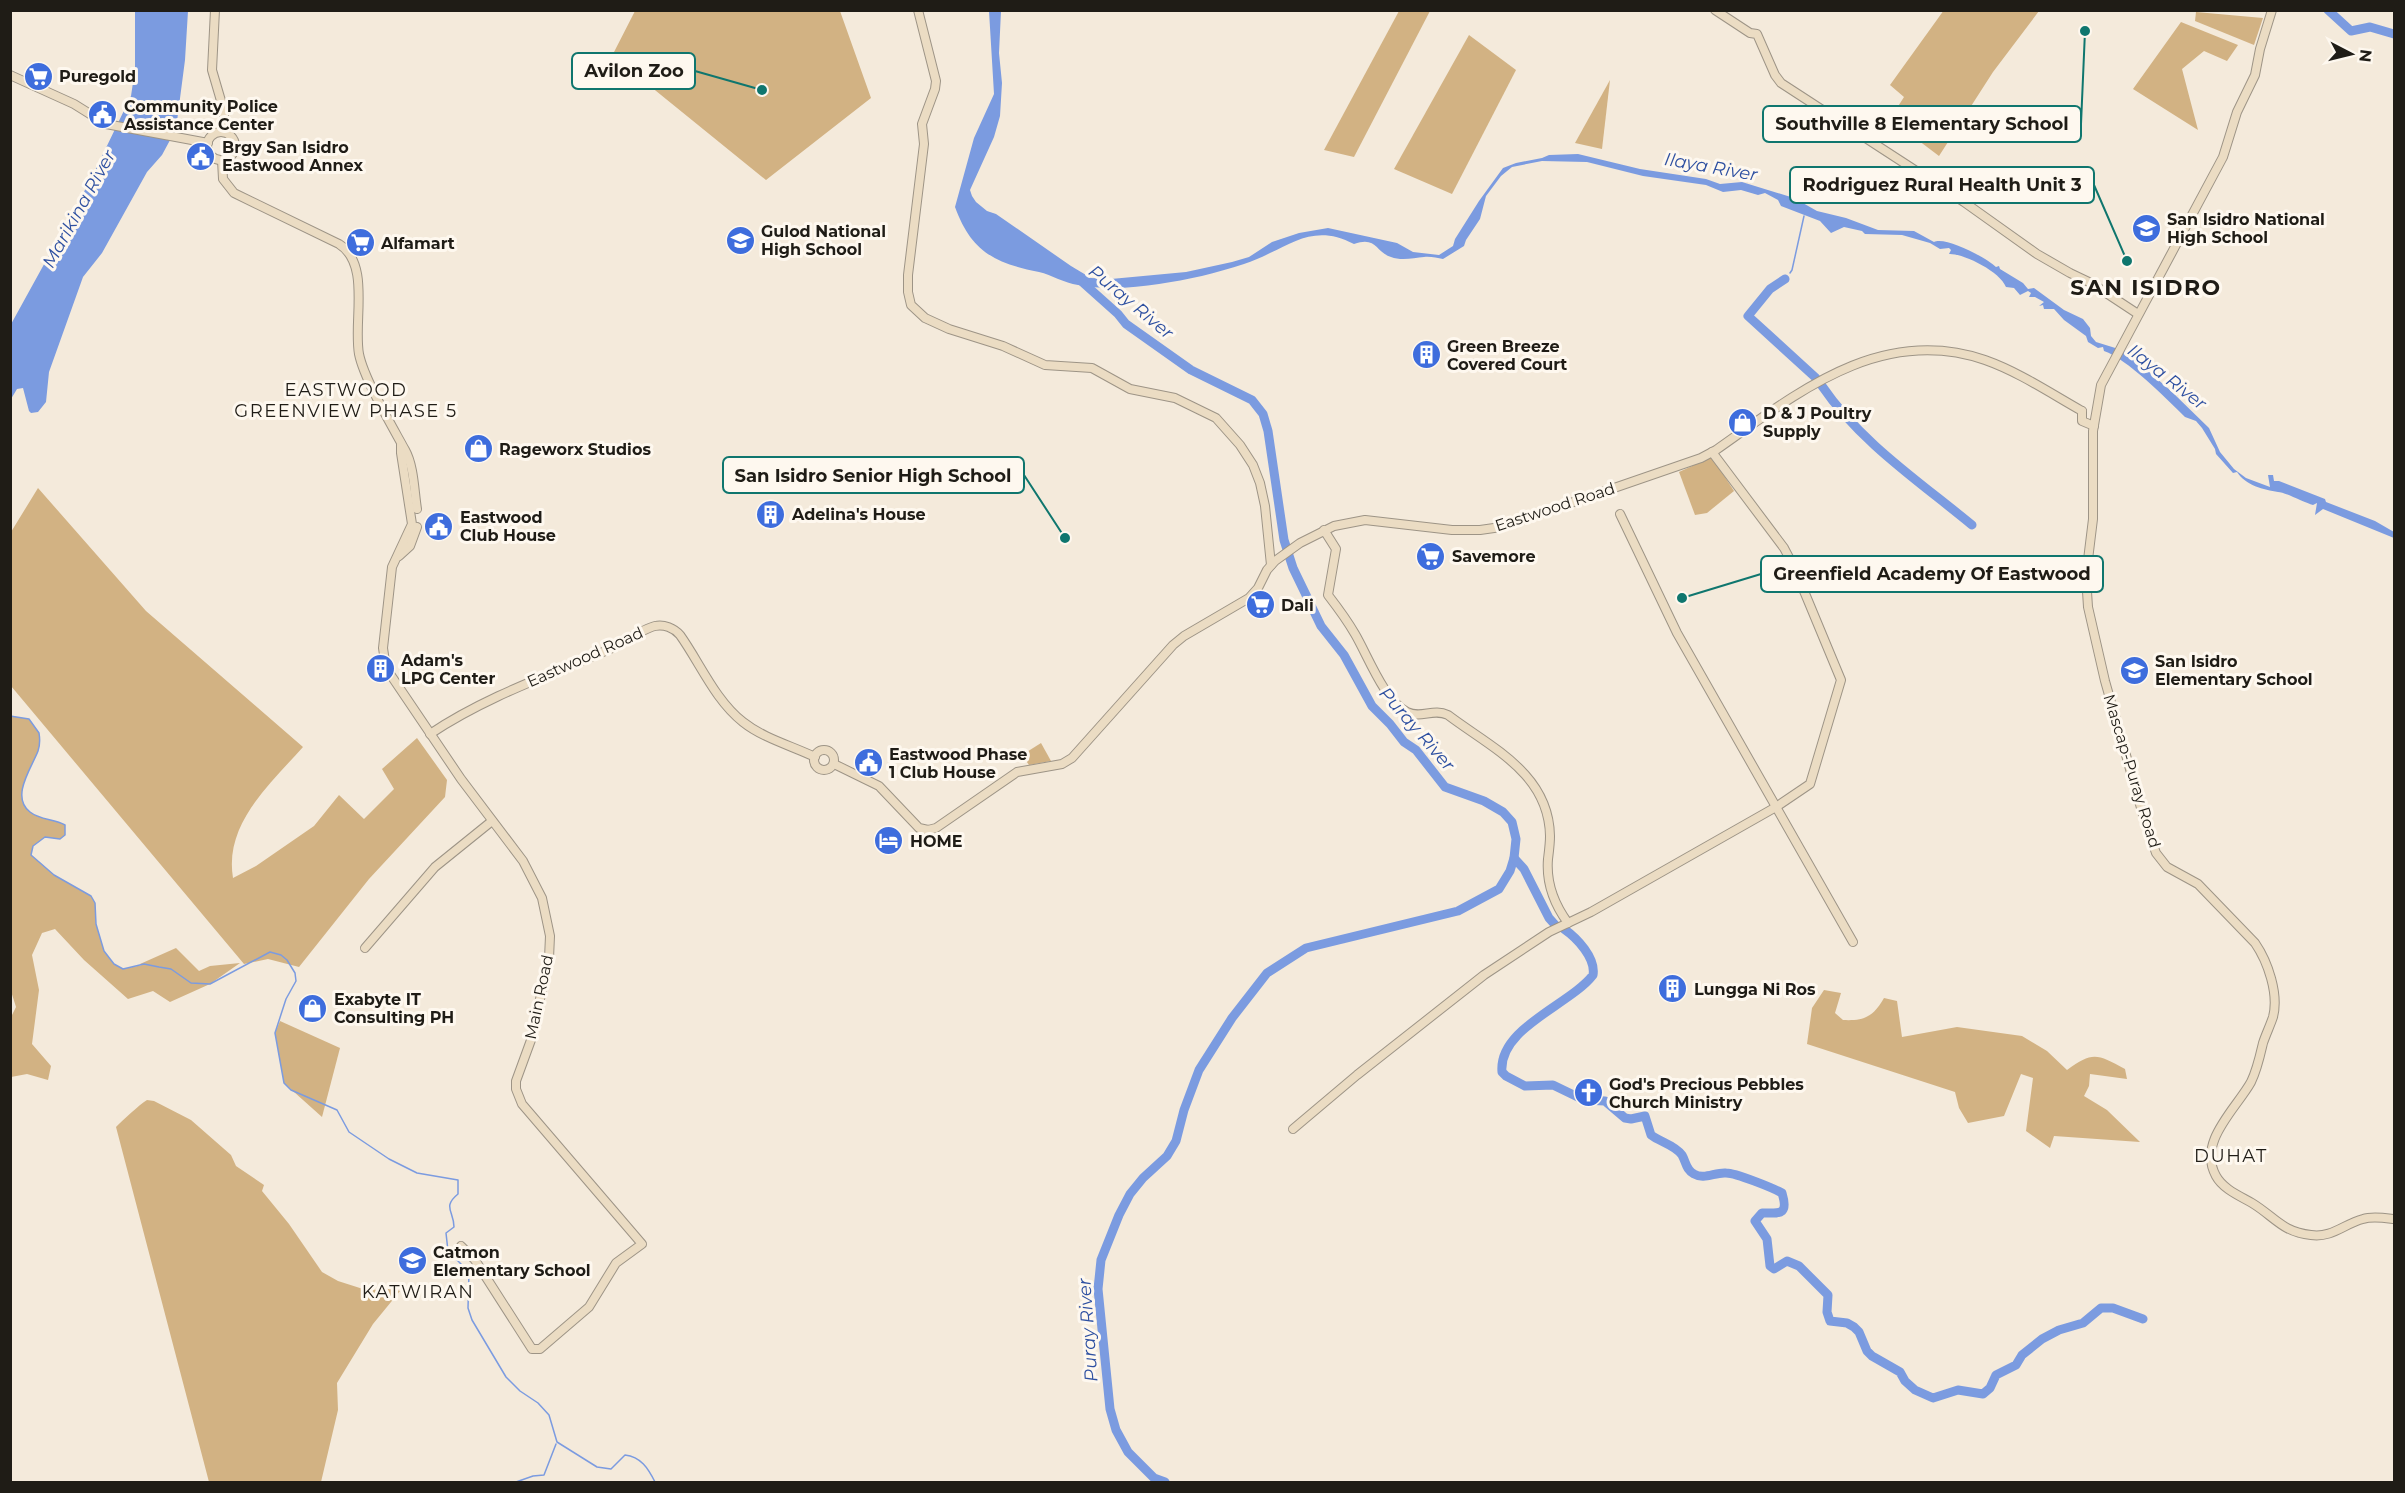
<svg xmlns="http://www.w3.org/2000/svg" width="2405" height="1493" font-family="Montserrat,sans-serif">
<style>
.green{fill:#d2b283}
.water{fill:#7b9be0}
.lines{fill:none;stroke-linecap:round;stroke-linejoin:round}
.stream{stroke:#7b9be0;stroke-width:1.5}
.river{stroke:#7b9be0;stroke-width:9}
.secondary-casing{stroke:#9d9486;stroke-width:10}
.secondary{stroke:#ebdcc3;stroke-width:8}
.labels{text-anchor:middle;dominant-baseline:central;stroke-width:6;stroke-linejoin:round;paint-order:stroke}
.poi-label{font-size:16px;font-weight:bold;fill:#1f1c16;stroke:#fef8ef;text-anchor:start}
.street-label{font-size:16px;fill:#1f1c16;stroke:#fef8ef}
.water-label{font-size:18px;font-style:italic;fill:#2e50a1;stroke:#fef8ef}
.neighbourhood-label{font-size:18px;letter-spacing:1.5px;fill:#1f1c16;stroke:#fef8ef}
.district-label{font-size:22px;font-weight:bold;letter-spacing:1.5px;fill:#1f1c16;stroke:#fef8ef}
.leader{fill:none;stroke:#0f766e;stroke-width:2}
.callout-dot{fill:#0f766e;stroke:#fef8ef;stroke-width:2}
.callout{fill:#fef8ef;stroke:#0f766e;stroke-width:2}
.callout-label{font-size:18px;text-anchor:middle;font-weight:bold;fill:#1f1c16}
</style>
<rect width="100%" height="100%" fill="#f4eadb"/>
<g class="green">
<polygon points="1944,10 2039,11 1993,72 1939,156 1890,119 1904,97 1890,85"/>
<polygon points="635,11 840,11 871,98 766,180 645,82 650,72 634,61 632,64 613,54"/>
<polygon points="1399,11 1430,11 1354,157 1324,150"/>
<polygon points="2196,12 2263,18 2254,45 2195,21"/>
<polygon points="2181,22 2238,45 2227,61 2204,51 2182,69 2198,130 2133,89"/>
<polygon points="1469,35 1516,70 1452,194 1394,169"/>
<polygon points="1610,80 1602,149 1575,143"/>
<polygon points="1712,457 1734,491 1707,513 1695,515 1679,472"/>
<path d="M38,488L146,611L303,747C270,784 224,824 233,878L256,866L314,826L339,795L364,819L394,789L382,769L417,738L447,780L445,797L369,879L299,967L268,959L244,964L11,686V532Z"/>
<path d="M11,716L29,719L39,733C40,739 40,745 38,751C32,767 10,797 30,812C40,820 54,819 65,825V835L60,839L45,837L33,846L31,855L54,875L91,896L95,903L96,924L104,951L114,964L123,969L142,965L140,964L176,948L199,971L210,966L240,963L210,984L170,1002L153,991L128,999L84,960L55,929L42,933L32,955L39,990L32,1044L51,1066L48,1080L27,1074L11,1077V1017L16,1007L10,988Z"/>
<polygon points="1041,743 1051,761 1029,765 1022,755"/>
<path d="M1824,990L1841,993L1835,1013L1843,1020C1864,1021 1873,1017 1884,998L1897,1001L1902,1037L1957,1027L2022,1036L2047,1051L2067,1070C2093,1051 2097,1054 2125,1069L2127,1079L2090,1074L2089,1086L2084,1096L2107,1110L2140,1142L2054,1136L2050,1148L2026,1131L2033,1078L2021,1074L2004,1116L1968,1123L1959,1108L1955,1092L1807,1044L1812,1008Z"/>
<polygon points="280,1021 340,1048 322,1117 284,1083 275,1033"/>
<path d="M147,1100L154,1101L191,1120L231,1155L236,1166L264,1185L262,1191L289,1224L322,1272L338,1281L363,1289L378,1290L389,1288L400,1291L373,1324L337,1383L338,1410L321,1482H209L116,1127C123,1120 139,1105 147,1100Z"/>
</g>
<g class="water">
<polygon points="135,11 188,11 185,60 176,129 162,155 147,172 102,253 83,277 49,372 46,402 38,412 31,413 29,411 23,388 17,389 11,399 10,326 91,179 131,96 135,69"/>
<path d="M989,11H1001L999,53L1002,83L1000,116L994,137L970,190L972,196L976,202L987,211L996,214L1071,266L1091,278L1111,279L1186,272L1232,262L1249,257L1272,242L1299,233L1328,228L1397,243L1413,252L1439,255L1453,246L1455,239L1479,201L1503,168L1516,163L1542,158L1549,155L1578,154L1640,169L1706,179L1720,184L1742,182L1794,198L1817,211L1846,218L1878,230L1914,231L1934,242C1945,236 1987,258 1996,267L1999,266L2000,269L2023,283L2028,289L2034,288L2064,310L2083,319L2090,328L2091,336L2096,342L2125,351L2171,391L2209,428L2220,452L2234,469L2246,478L2270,487L2268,475H2273L2274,481H2279L2325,499L2326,502L2375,521L2394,532V538L2323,509L2315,515L2317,503L2313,505C2305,503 2285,492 2278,492C2264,490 2245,485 2237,472L2233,473L2216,454L2215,449L2202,428L2196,421L2185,417C2165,397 2127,359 2104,351L2103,347L2098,348L2088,342L2086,336L2064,320L2054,309H2044L2043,305L2039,306L2044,302L2035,297H2029L2031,293L2028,291L2020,295L2014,288L2006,287C2000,271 1962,253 1949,254L1951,250L1949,248L1940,249L1930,243L1902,235L1865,234L1862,231L1844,227L1831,233L1820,221L1781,206L1778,200L1765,193L1758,195L1741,190L1723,192L1706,185L1643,176L1587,162L1542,161L1512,167L1501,176L1486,196L1480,219L1466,240L1464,246L1443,259C1437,258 1430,256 1424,257C1414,258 1401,261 1391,257C1375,252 1377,236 1354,244C1309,220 1285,251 1244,264C1217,273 1187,280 1159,284C1134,288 1104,290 1078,285C1064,283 1052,275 1039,272C994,263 971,251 955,207L974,138L994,94Z"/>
</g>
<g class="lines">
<g class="stream">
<polyline points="1790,273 1792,270 1804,216"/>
<path d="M10,716L29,719L39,733C40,739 40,745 38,751C32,767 10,797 30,812C40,820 54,819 65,825V835L60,839L45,837L33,846L31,855L54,875L91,896L95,903L96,924L104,951L114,964L123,969L144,964L159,967L171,969L191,983L210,984L270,952L281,955L287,960L295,973L296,981L286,999L275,1033L284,1083L291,1090L337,1110L349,1132L389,1159L417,1173L458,1180V1194C442,1207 454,1211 454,1227L446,1233L448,1251L469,1272L468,1308L472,1320L506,1377L520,1391L538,1403L549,1415L557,1442L597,1467L611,1469L625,1455C641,1457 648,1468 655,1482"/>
<polyline points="516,1482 533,1476 544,1475 556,1444"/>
</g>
<g class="river">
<polyline points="2328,10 2351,31 2370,27 2394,34"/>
<polyline points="1785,279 1770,289 1748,316 1816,378"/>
<polyline points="1080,280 1118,314 1126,324 1191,370 1252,400 1263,414 1268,431 1284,540 1293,568 1321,626 1344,655 1372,706 1390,724 1404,742 1416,750 1445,787 1484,801 1503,812 1512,822 1516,839 1514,858 1510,871 1499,889 1458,911 1306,948 1267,973 1232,1018 1199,1070 1184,1110 1176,1141 1167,1156 1143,1178 1130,1194 1119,1215 1101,1260 1098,1289 1110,1409 1116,1430 1128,1452 1154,1478 1165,1482"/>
<path d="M1822,386C1860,442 1920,482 1972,525"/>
<polyline points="1514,858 1524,869 1549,918 1557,927"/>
<path d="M1564,929C1577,938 1596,958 1593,975C1570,1005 1498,1028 1502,1072L1506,1076L1525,1086L1553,1085L1584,1100L1605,1101L1625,1118L1631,1119L1645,1116L1651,1135C1660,1142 1675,1145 1682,1155C1686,1162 1686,1170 1694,1174C1704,1180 1715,1172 1726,1173C1736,1173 1773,1188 1782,1193C1789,1216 1779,1213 1762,1213L1755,1221L1767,1239L1770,1266L1774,1269L1787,1261L1799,1266L1828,1295L1827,1312L1830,1321L1847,1323L1854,1327L1859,1332L1867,1351L1872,1356L1900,1372L1905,1381L1915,1390L1933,1398L1958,1390L1983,1394L1990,1388L1996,1375L2016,1365L2022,1355L2042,1339L2059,1330L2083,1323L2101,1308H2113L2143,1319"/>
</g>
<defs>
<g id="secondary">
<polyline points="215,10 212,70 224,111 224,132"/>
<polyline points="918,10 936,81 935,89 922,124 924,144 908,275 908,292 911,305 925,318 949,329 1003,346 1045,365 1092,368 1130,389 1175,398 1216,418 1240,445 1253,465 1260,483 1265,506 1271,565"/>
<polyline points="1715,10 1750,33 1757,34 1775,75 1781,83 1964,202 2037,254 2070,273 2091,283 2138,314"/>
<path d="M2272,10L2260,49L2255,75L2237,112L2223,157L2101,385L2093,431V519L2086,576L2088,607L2105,681L2143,815L2156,853L2167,867L2198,884L2255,943C2268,962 2279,994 2273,1017C2270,1026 2266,1034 2263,1043C2260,1056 2257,1070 2251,1082C2236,1109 2197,1142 2216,1176C2223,1189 2240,1196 2252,1203C2275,1217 2282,1232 2311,1235C2332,1238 2344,1224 2363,1219C2372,1216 2385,1218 2394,1219"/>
<polyline points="10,75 74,104 106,124 208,143"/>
<circle cx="221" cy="146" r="14"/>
<path d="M222,160L223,179L234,193L339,244C371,264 353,321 359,354C364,379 392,426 405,450C414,466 414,490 417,509"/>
<polyline points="2082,411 2082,421 2094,426"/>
<polyline points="401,444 401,453 412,524 392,567 383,648 386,668 461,779 523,861 542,898 550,936 549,958 531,1040 516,1081 516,1089 522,1104 642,1244 616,1263 589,1307 540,1349 532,1349 475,1260 461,1246"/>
<polyline points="1620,514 1677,633 1853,942"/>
<path d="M1324,530L1336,549L1328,595C1338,608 1347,620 1355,634C1368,656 1384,700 1407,712C1421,719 1433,708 1448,715C1490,747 1549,773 1550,836C1550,844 1549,851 1548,859C1546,883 1554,904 1568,923"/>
<polyline points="399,556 410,546 417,527"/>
<path d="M430,734C485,697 549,675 610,649C623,643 642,629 655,626C664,624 674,628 680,635C700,663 715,700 743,722C763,738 792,746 815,757"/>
<circle cx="824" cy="760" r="10"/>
<path d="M834,764L879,786L919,828L928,830L936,828L1017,772L1062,764L1072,758L1173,645L1184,636L1249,598L1258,588L1267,570L1275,561L1300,543L1334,526L1365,520L1452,530H1480L1501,527L1701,458L1716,450C1796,394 1880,324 1985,360C2019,372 2050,393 2082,411"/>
<polyline points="365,948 435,867 492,821"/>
<polyline points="1293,1129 1357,1075 1484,975 1549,932 1591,912 1776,807 1810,784 1841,680 1794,567 1784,548 1712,452"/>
</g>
</defs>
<use href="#secondary" class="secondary-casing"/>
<use href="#secondary" class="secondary"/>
</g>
<defs>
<symbol id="supermarket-disc" viewBox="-11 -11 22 22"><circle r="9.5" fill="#3e6ddd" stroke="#fef8ef"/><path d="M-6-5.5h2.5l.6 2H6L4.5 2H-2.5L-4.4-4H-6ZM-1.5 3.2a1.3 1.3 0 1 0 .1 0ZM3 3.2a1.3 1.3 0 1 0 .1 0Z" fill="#fff"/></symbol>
<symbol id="civic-disc" viewBox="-11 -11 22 22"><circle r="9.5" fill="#3e6ddd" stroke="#fef8ef"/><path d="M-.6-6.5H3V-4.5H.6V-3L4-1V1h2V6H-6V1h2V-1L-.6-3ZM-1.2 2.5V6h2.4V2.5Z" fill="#fff"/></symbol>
<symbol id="school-disc" viewBox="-11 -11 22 22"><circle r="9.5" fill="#3e6ddd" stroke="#fef8ef"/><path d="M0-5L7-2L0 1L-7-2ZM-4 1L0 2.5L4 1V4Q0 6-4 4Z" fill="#fff"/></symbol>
<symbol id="building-disc" viewBox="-11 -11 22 22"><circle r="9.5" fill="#3e6ddd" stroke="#fef8ef"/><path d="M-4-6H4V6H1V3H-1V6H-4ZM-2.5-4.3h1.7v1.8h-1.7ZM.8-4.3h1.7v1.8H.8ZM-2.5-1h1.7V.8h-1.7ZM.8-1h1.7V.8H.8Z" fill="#fff"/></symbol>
<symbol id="shop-disc" viewBox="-11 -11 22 22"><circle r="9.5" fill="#3e6ddd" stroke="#fef8ef"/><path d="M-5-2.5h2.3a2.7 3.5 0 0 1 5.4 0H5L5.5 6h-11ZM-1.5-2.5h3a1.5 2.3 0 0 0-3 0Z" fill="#fff"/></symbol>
<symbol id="hotel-disc" viewBox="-11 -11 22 22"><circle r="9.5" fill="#3e6ddd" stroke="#fef8ef"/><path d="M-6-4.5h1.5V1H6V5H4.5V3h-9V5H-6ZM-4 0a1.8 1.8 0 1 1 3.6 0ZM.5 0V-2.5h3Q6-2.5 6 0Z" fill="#fff"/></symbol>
<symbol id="church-disc" viewBox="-11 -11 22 22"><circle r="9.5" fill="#3e6ddd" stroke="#fef8ef"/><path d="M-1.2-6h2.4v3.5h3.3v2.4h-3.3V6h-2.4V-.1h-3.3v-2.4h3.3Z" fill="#fff"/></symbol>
</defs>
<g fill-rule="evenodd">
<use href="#supermarket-disc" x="22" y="60" width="33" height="33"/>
<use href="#civic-disc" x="86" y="98" width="33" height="33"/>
<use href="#civic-disc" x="184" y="140" width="33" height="33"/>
<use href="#school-disc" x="2130" y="212" width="33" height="33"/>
<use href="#school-disc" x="724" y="224" width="33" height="33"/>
<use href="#supermarket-disc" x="344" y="226" width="33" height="33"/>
<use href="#building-disc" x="1410" y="338" width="33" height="33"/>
<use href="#shop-disc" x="1726" y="406" width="33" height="33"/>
<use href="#shop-disc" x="462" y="432" width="33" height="33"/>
<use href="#building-disc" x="754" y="498" width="33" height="33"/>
<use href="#civic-disc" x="422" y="510" width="33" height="33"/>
<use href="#supermarket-disc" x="1414" y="540" width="33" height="33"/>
<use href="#supermarket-disc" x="1244" y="588" width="33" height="33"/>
<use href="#building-disc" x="364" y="652" width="33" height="33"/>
<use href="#school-disc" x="2118" y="654" width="33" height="33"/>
<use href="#civic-disc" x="852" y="746" width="33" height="33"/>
<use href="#hotel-disc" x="872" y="824" width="33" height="33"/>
<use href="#building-disc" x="1656" y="972" width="33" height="33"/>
<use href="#shop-disc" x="296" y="992" width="33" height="33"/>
<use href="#church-disc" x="1572" y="1076" width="33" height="33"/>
<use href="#school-disc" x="396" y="1244" width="33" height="33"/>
</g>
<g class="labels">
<g class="poi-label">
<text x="59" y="76">Puregold</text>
<text x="124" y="106">Community Police<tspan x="124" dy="18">Assistance Center</tspan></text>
<text x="222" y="147">Brgy San Isidro<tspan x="222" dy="18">Eastwood Annex</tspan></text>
<text x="2167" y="219">San Isidro National<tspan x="2167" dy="18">High School</tspan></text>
<text x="761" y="231">Gulod National<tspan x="761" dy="18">High School</tspan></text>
<text x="381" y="243">Alfamart</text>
<text x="1447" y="346">Green Breeze<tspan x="1447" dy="18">Covered Court</tspan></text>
<text x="1763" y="413">D &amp; J Poultry<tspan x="1763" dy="18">Supply</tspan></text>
<text x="499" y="449">Rageworx Studios</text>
<text x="792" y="514">Adelina's House</text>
<text x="460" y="517">Eastwood<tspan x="460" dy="18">Club House</tspan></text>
<text x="1452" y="556">Savemore</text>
<text x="1281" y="605">Dali</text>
<text x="401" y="660">Adam's<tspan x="401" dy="18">LPG Center</tspan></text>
<text x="2155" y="661">San Isidro<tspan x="2155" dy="18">Elementary School</tspan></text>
<text x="889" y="754">Eastwood Phase<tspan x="889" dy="18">1 Club House</tspan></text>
<text x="910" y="841">HOME</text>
<text x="1694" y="989">Lungga Ni Ros</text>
<text x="334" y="999">Exabyte IT<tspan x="334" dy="18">Consulting PH</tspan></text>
<text x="1609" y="1084">God's Precious Pebbles<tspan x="1609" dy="18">Church Ministry</tspan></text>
<text x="433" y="1252">Catmon<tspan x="433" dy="18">Elementary School</tspan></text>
</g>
<g class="street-label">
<text transform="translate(1555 507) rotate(-18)">Eastwood Road</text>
<text transform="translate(585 657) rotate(-24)">Eastwood Road</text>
<text transform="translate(2132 771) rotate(73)">Mascap-Puray Road</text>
<text transform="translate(539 997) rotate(-78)">Main Road</text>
</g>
<g class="water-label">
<text transform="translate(1711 167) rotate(10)">Ilaya River</text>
<text transform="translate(79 209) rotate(-61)">Marikina River</text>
<text transform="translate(1131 302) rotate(40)">Puray River</text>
<text transform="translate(2167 377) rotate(38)">Ilaya River</text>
<text transform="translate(1417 729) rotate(49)">Puray River</text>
<text transform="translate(1088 1330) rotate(-94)">Puray River</text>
</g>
<g class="neighbourhood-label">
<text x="346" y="390">EASTWOOD<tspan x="346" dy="21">GREENVIEW PHASE 5</tspan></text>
<text x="2231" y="1156">DUHAT</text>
<text x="418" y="1292">KATWIRAN</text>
</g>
<g class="district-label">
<text x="2146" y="287">SAN ISIDRO</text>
</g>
</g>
<path class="leader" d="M762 90L695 71M2085 31L2081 124M2127 261L2094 185M1065 538L1024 475M1682 598L1761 574"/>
<g class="callout-dot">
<circle cx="762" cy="90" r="6"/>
<circle cx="2085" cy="31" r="6"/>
<circle cx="2127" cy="261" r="6"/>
<circle cx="1065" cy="538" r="6"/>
<circle cx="1682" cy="598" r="6"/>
</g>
<g class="callout">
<rect x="572" y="53" width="123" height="36" rx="6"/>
<rect x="1763" y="106" width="318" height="36" rx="6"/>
<rect x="1790" y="167" width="304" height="36" rx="6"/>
<rect x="723" y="457" width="301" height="36" rx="6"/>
<rect x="1761" y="556" width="342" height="36" rx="6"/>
</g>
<g class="callout-label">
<text x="634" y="77">Avilon Zoo</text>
<text x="1922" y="130">Southville 8 Elementary School</text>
<text x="1942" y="191">Rodriguez Rural Health Unit 3</text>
<text x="873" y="482">San Isidro Senior High School</text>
<text x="1932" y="580">Greenfield Academy Of Eastwood</text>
</g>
<rect width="2405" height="1493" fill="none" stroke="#1f1c16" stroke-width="24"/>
<g transform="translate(2351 54) rotate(97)" stroke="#fef8ef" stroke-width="4.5" paint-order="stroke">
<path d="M0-4.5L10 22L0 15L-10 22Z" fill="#1f1c16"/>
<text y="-9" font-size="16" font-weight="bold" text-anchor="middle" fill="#1f1c16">N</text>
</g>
</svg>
